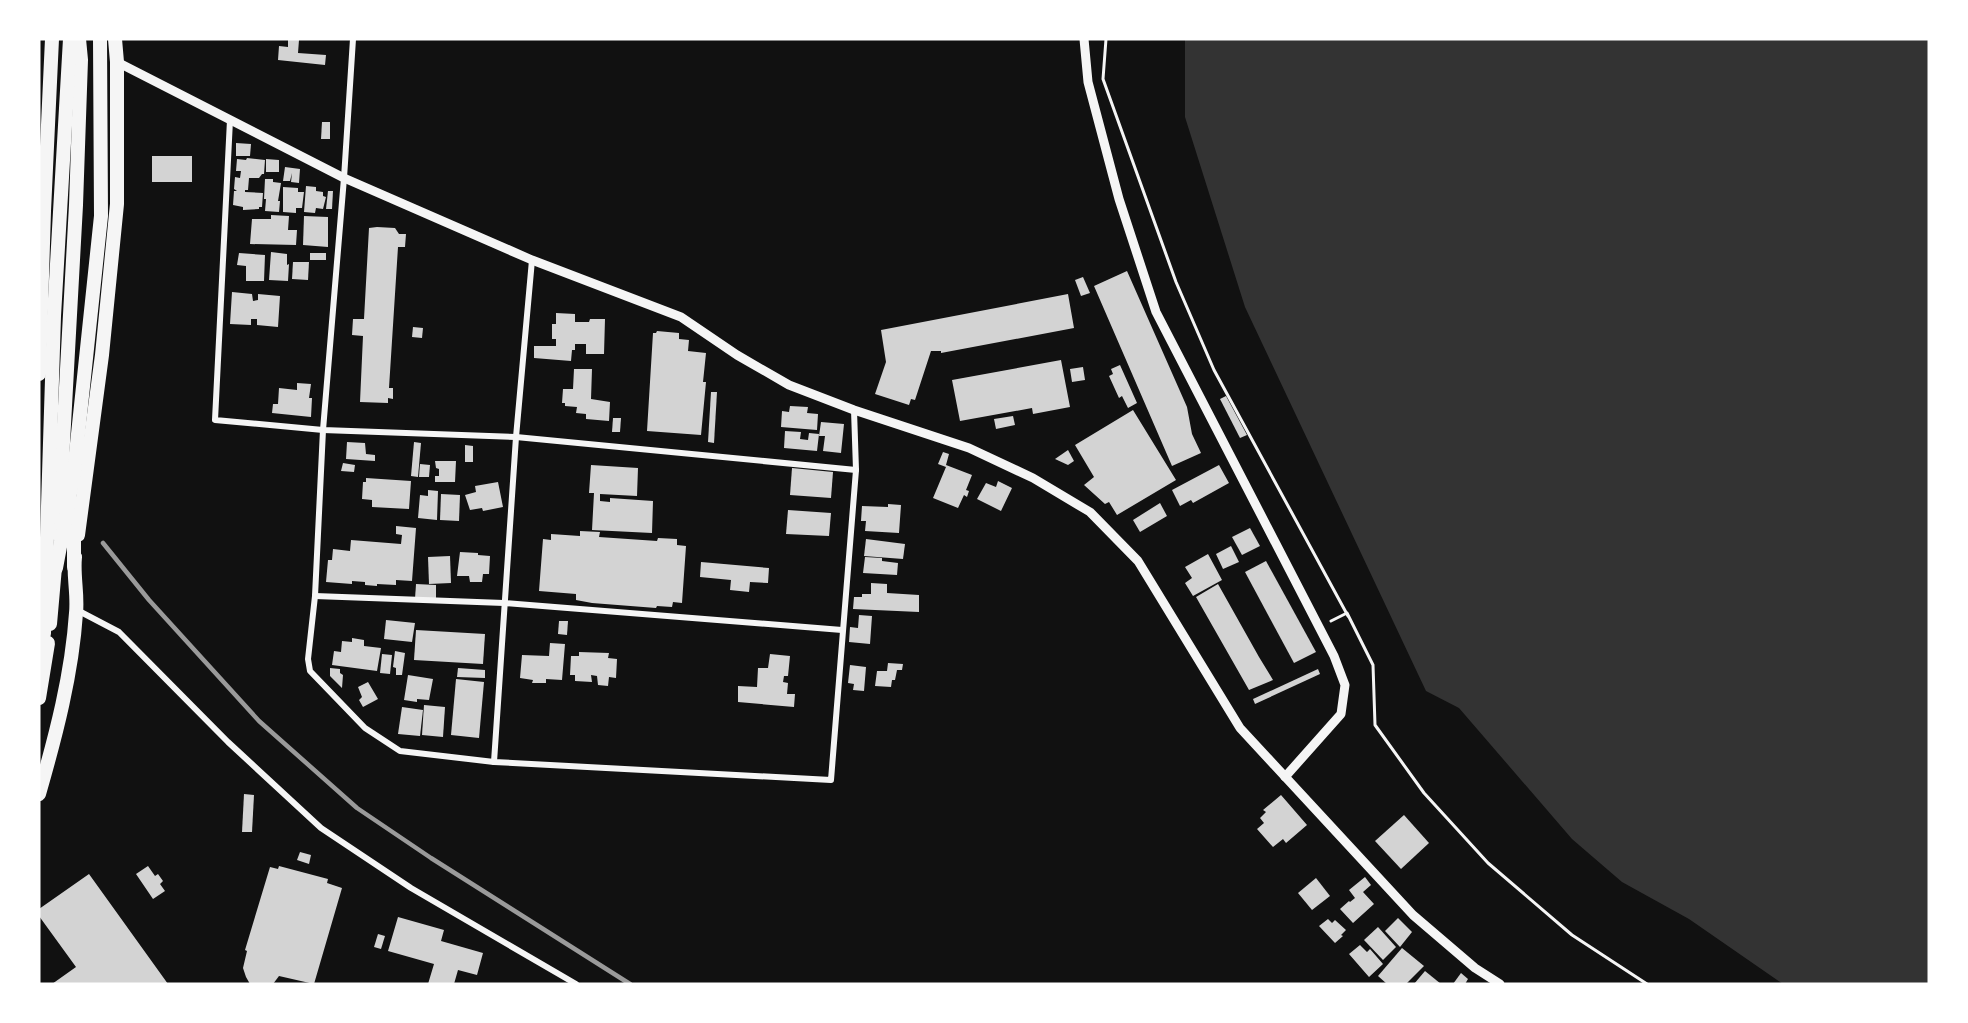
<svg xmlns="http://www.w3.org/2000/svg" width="1968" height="1023" font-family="'Source Sans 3',sans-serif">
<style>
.water{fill:#333}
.building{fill:#d3d3d3}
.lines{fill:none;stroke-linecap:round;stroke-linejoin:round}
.path{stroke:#f5f5f5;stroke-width:3}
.minor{stroke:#f5f5f5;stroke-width:6}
.tertiary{stroke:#f5f5f5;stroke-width:9}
.trunk{stroke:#f5f5f5;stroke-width:14}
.motorway{stroke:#f5f5f5;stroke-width:14}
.rail{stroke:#9a9a9a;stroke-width:4.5}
</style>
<rect width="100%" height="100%" fill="#111"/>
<polygon class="water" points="1185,39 1929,39 1929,984 1783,984 1689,919 1622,882 1572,839 1459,708 1426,691 1245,307 1185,117"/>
<g class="building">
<polygon points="288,39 299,40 298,53 326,55 325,65 278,60 279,46 288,47"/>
<polygon points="322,122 330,122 330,139 321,139"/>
<polygon points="236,143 251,144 250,156 236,156"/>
<rect x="152" y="156" width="40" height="26"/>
<polygon points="247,158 265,160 264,174 262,174 259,178 249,178 248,190 245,190 245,192 263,193 262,207 259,207 259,209 243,210 243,207 233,205 234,191 237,191 234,189 235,177 240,178 241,171 236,171 237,159 246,160"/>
<polygon points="266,159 279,160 279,172 266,172"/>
<polygon points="285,167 300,169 299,183 291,182 292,173 290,181 283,181"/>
<polygon points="265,179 273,179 273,182 281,183 278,201 280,201 279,212 265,211 266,199 264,199"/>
<polygon points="306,186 316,187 316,191 323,192 323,196 326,197 323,209 316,208 315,213 304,212"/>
<polygon points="283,187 298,188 298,192 304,192 302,208 296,208 296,213 283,212"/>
<polygon points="328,191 333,191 332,209 326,209"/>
<polygon points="271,215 289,216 288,230 297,230 296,245 250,244 252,219 271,219"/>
<polygon points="304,216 328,217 328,247 303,245"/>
<polygon points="377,227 395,228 399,234 406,234 405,247 398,247 389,388 393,388 393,399 388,398 388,403 360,402 363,336 352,335 353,319 364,319 369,228"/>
<polygon points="271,252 287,254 287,265 289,264 288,281 269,280"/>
<polygon points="239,253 265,255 264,281 246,281 246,266 237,265"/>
<rect x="310" y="253" width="16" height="7"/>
<polygon points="293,262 309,262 308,280 292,279"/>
<polygon points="1127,271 1187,407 1192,434 1201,453 1172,466 1094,286"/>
<polygon points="1083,277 1090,293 1081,296 1075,280"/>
<polygon points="232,292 252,294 253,301 258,300 258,294 280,296 278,327 257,325 257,319 251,319 251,325 230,324"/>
<polygon points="1068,294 1074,328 941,353 941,351 931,351 915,400 911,399 909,405 875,394 886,362 881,330"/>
<polygon points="556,313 575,314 575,322 589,322 590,319 605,319 604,354 586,354 586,344 575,344 575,350 572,350 571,361 534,358 534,346 556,346 556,339 552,339 552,324 556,324"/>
<polygon points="413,327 423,328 422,338 412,337"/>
<polygon points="657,331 679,333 679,339 689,340 688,351 706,353 703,382 706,382 701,435 647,431 653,333 656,333"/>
<polygon points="1061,360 1070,407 1033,414 1032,408 960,421 952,380"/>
<polygon points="1120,365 1137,403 1128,408 1122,396 1119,398 1109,376 1113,374 1111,369"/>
<polygon points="1083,367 1085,380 1072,382 1070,369"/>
<polygon points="574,369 592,369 591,399 610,402 609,421 586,419 586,414 576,413 577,407 565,406 565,403 562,403 563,389 573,389"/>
<polygon points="297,383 311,384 309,398 312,398 311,417 272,413 273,404 278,404 279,388 297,390"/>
<polygon points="711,392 717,392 714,443 708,442"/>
<polygon points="1226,396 1247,435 1240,438 1220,399"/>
<polygon points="790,406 808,407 807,413 818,414 817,430 781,427 782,411 789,412"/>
<polygon points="1133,410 1176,480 1117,515 1109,502 1105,504 1084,485 1094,477 1075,445"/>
<polygon points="1013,416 1015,425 996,429 994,419"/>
<polygon points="613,418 621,418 620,432 612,432"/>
<polygon points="821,422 844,424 841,453 823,451 825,436 819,436"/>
<polygon points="785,431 801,432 800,439 808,440 809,433 819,434 817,451 784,448"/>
<polygon points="347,442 365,443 366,454 375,455 375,461 346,459"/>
<polygon points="414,442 421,443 418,477 411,476"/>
<polygon points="465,445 473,446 473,462 465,462"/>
<polygon points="1068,450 1074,461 1068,465 1055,459"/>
<polygon points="943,452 949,454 946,465 972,475 966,490 969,491 967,497 964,495 958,508 933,498 946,467 938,464"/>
<polygon points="435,461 456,461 455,482 435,482 435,476 439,476 439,469 436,468"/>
<polygon points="343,463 355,465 354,472 341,471"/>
<polygon points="420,464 430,465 429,477 419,477"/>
<polygon points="591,465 638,468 637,496 600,494 600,501 610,502 610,498 653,501 652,533 592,530 594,493 589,493"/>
<polygon points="1219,465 1229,483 1193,503 1191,500 1180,506 1172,490"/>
<polygon points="792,468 833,472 831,498 790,495"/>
<polygon points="366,478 411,481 409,509 372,507 372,500 362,499 363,482 366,482"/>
<polygon points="998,481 1012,488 1001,511 977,499 986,483 996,487"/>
<polygon points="498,482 503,507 483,511 482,508 470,510 465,495 476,492 475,486"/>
<polygon points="428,490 438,491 437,520 418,518 420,495 428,496"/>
<polygon points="441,494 460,495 459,521 440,520"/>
<polygon points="1160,503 1167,516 1140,532 1133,520"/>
<polygon points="888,504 901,505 899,533 865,531 866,521 861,521 862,506 888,507"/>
<polygon points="788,510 831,513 829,536 786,534"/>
<polygon points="396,526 416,528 412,581 396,580 396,585 377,584 377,586 365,585 365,582 352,581 352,584 326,582 328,560 332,560 333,549 350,551 351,540 401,544 402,535 396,534"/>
<polygon points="1250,528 1260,546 1242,555 1232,537"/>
<polygon points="580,531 600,532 599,537 657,541 658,538 677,539 677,545 686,546 682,603 673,602 672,607 657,606 656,608 592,603 576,600 576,594 539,591 543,539 551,540 551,534 580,536"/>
<polygon points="866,539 905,544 903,559 864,556"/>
<polygon points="1231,546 1239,562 1223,569 1216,554"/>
<polygon points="460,552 478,553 478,555 490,556 489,574 483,574 482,582 470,582 469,576 457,576"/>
<polygon points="1208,554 1222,580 1193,596 1185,583 1192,578 1185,567"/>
<polygon points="450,556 451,583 429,584 428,557"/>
<polygon points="865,557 882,558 882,561 898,563 897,575 863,573"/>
<polygon points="1266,561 1316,652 1294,663 1245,572"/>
<polygon points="701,562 769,568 768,583 750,582 749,592 730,590 731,580 700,577"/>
<polygon points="871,583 887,584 887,593 919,595 919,612 853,609 854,597 862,597 862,594 871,594"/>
<polygon points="416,584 436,585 436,600 415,599"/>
<polygon points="1218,584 1259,657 1273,680 1249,690 1196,597"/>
<polygon points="859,615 872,616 870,644 849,642 850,627 858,628"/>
<polygon points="386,620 415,623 412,642 384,639"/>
<polygon points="559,621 568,621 567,635 558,634"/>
<polygon points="416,630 485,634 483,664 414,660"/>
<polygon points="352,638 364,640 364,646 381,648 377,671 332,665 334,651 341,652 342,641 352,642"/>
<polygon points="550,643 565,644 562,680 546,679 546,683 532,683 533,680 520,678 522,655 549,656"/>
<polygon points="395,651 405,653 402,675 396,675 396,668 393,667"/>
<polygon points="579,652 609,653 608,658 617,659 616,678 609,677 608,686 598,685 597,676 591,675 592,682 575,681 575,675 570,675 571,656 579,656"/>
<polygon points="382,654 392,655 390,674 380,673"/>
<polygon points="770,654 790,656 788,676 784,676 783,682 788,683 787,694 795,694 794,707 738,702 738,686 757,687 758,668 768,668"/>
<polygon points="888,663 903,664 902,670 897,670 895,680 892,680 891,687 875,686 877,671 887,671"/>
<polygon points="850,665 866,667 864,691 853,690 854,684 848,683"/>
<polygon points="330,668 340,669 340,673 343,675 342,688 330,676"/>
<polygon points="458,668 485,670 485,678 457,677"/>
<polygon points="1318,669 1320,674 1255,704 1253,699"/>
<polygon points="408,675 433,679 429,700 417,699 417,702 404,700"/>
<polygon points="456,679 484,682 479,738 451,735"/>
<polygon points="368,682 378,699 363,707 359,700 362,697 358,687"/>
<polygon points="424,705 445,707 443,737 422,735"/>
<polygon points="402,707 423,710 420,736 398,734"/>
<polygon points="244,794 254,795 252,832 242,832"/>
<polygon points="1281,795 1307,825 1286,843 1283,839 1273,847 1257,829 1264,823 1260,818 1266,812 1263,810"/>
<polygon points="1404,815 1429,843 1401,869 1375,841"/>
<polygon points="300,852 311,855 309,864 297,860"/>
<polygon points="148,866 155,876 158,874 163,881 160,884 165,891 153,899 136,874"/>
<polygon points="279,866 328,879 327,883 342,888 314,984 279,976 273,984 250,984 246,977 243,968 247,951 245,950 270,867 278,869"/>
<polygon points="89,874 168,984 52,984 76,967 39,916 39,909"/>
<polygon points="1365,877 1371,885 1363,892 1374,904 1353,923 1340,909 1349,901 1350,902 1355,898 1349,890"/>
<polygon points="1316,878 1330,896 1312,910 1298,893"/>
<polygon points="398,917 444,930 441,941 483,953 477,975 458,970 454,984 428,984 434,964 388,951"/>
<polygon points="1398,918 1412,932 1400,947 1385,931"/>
<polygon points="1328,919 1332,923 1335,920 1346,930 1341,935 1343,936 1335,943 1319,926"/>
<polygon points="1378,927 1396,947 1383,960 1364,940"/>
<polygon points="378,934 385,936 381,949 374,947"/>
<polygon points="1360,945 1367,952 1370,949 1383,964 1369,977 1349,954"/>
<polygon points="1402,948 1424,966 1406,984 1387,984 1378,976"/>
<polygon points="1425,971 1441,984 1414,984"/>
<polygon points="1461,973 1468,979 1465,984 1453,984"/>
</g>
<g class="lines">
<g class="path">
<polyline points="1106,39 1103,79 1176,282 1214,370 1348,616"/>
<polyline points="1331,621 1347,613 1373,665 1375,725 1424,793 1488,863 1572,935 1647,984"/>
</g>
<g class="minor">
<polyline points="353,39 344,178 323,430 315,596 308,659 310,671 365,728 400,751 494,762 831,780 856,470 854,410"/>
<polyline points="230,120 215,420 323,430 516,437 856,470"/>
<polyline points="315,596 504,603 842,630"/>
<polyline points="77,610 119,632 228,742 321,828 411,888 576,984"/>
<polyline points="494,762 516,437 532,260"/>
</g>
<g class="tertiary">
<polyline points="1084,39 1088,82 1119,199 1156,312 1334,656 1345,685 1341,714 1285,777"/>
<polyline points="117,62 344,178 532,260 681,317 737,355 789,385 854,410 969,448 1033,478 1090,512 1138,561 1240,728 1413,915 1475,968 1500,984"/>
</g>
<g class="trunk">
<polyline points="58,534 76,205 81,60 79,39"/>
<polyline points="78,535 102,355 117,204 117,62 115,39"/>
<polyline points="50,624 56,556"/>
<polyline points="39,698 48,643"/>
<path d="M39,794C56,735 72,674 76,613C78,594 73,576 75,557"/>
</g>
<g class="motorway">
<polyline points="39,374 44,211 52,39"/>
<polyline points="74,505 74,567"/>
<polyline points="56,568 74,472 101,216 100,39"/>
<polyline points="39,659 44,633 54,316 70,39"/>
</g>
<polyline class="rail" points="103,543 149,600 259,721 357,808 431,858 630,984"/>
</g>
<rect width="1968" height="1023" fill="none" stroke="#ffffff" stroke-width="81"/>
</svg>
